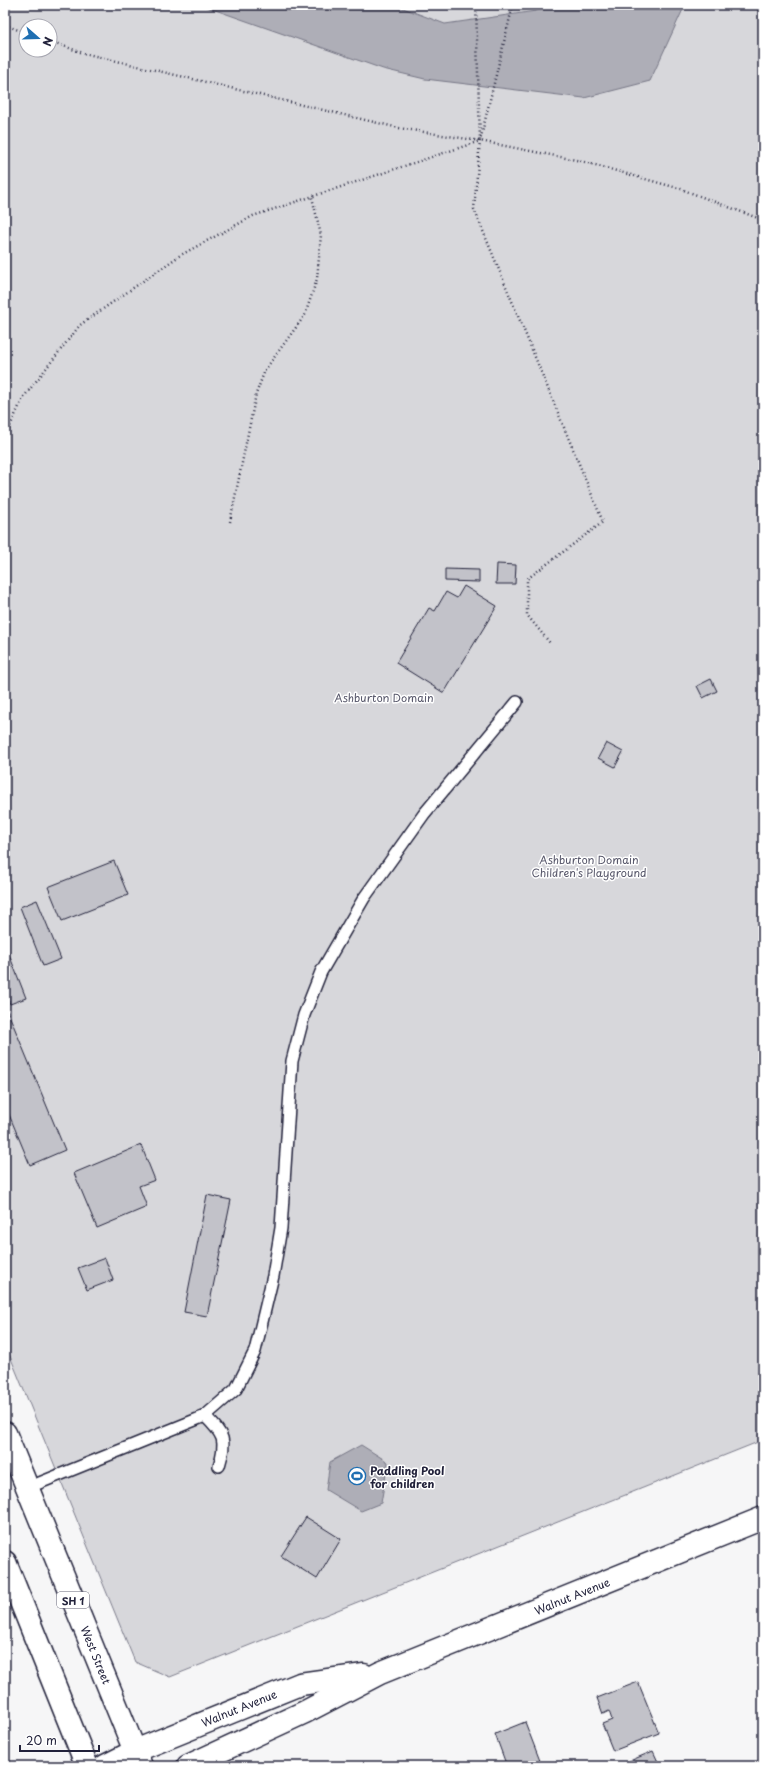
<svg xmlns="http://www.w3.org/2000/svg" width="768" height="1771" font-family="'Playpen Sans',sans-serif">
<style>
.green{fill:#d7d7db;stroke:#7c7c8b;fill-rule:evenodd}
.water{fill:#aeaeb7;stroke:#767685}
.building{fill:#c2c2c9;stroke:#22223b}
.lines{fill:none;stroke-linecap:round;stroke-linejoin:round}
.lane-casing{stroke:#22223b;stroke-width:14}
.secondary-casing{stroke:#22223b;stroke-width:25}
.highway-casing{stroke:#22223b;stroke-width:25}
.path{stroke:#22223b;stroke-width:2.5;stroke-dasharray:1 3;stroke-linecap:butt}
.lane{stroke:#fff;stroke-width:11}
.secondary{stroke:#fff;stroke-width:22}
.highway{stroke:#fff;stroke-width:22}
.labels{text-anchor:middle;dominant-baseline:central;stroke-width:3;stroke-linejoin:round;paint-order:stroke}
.shield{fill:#fff;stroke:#646476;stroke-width:1}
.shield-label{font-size:10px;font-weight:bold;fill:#22223b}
.park-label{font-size:11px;fill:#58586b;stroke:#fff}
.poi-label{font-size:11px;font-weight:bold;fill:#22223b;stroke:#fff;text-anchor:start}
.street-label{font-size:11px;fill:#22223b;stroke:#fff}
</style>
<rect width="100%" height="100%" fill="#f6f6f7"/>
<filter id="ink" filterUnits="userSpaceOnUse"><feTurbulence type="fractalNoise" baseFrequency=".025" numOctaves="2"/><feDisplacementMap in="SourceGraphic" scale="8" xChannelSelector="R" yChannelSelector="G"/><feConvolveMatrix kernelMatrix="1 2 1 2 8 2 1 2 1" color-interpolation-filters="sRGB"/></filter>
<g filter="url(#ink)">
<path class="green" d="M5,5H763V1440L170,1677L135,1662L5,1344ZM26,26H50V50H26Z"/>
<g class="water">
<polygon points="201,5 395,5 445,24 536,11 546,5 685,5 650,81 584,98 425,79 383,69"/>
<polygon points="361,1445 388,1462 381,1503 361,1511 326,1490 330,1462"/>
</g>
<g class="building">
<polygon points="497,564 516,565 515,584 496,584"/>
<polygon points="445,569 479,570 479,582 445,581"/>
<polygon points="464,586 497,606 444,693 396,663 429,608 435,611 446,592 457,598"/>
<polygon points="711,679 717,691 703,698 697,686"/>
<polygon points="606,743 623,752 615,767 598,758"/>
<polygon points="114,861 128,895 62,921 48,887"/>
<polygon points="37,900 61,959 43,966 20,907"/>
<polygon points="5,944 26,998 10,1004 5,990"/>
<polygon points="5,1005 65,1150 30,1165 5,1105"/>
<polygon points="141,1145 155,1180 139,1186 147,1207 97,1228 74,1173"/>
<polygon points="207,1195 231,1200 207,1316 184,1312"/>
<polygon points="105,1258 113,1280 87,1290 78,1268"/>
<polygon points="306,1517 341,1539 317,1579 281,1556"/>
<polygon points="638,1682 659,1733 613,1751 602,1724 612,1720 609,1711 603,1714 597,1698"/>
<polygon points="525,1722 542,1766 500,1766 506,1764 495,1734"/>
<polygon points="653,1751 660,1766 626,1766 625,1763"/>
</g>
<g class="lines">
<defs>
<g id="lane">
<path d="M205,1416C224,1435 227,1440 219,1466"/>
<polyline points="27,1488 205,1416 236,1389 255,1351 273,1276 281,1228 292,1061 304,1015 321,972 364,898 424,814 517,702"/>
</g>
<g id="secondary">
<polyline points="105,1766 135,1751 300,1684 364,1675"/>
<polyline points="188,1766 305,1712 380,1673 763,1518"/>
</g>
<g id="highway">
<polyline points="5,1433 141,1766"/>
<polyline points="5,1562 87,1766"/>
</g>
</defs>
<use href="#lane" class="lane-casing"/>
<use href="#secondary" class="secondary-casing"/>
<use href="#highway" class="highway-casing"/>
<g class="path">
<polyline points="513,5 480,141 474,209 603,522 527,579 527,615 550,643"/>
<polyline points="5,25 26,33"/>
<polyline points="50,41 83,53 399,128 480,141 581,161 681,189 763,220"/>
<polyline points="5,437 23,398 80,325 179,256 253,216 480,141 476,5"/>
<polyline points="230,522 256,394 265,370 305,315 317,279 321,235 312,197"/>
</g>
<use href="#lane" class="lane"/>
<use href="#secondary" class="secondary"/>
<use href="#highway" class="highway"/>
</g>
</g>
<defs>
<symbol id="stadium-ring" viewBox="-11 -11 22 22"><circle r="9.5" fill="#fff" stroke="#1f6fb2" stroke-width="1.5"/><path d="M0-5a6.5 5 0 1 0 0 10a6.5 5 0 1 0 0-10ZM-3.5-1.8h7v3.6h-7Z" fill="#1f6fb2"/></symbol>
</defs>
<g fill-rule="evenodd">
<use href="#stadium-ring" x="347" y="1466" width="20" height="20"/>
</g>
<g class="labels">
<rect class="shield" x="57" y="1592" width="32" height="16" rx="3"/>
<g class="shield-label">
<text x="73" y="1600">SH 1</text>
</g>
<g class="park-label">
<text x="384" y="697">Ashburton Domain</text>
<text x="589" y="859">Ashburton Domain<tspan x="589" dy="13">Children's Playground</tspan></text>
</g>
<g class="poi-label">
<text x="370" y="1470">Paddling Pool<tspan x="370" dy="13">for children</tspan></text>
</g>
<g class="street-label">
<text transform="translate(572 1596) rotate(-22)">Walnut Avenue</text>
<text transform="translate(96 1655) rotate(68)">West Street</text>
<text transform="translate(239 1708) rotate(-22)">Walnut Avenue</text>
</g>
</g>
<rect width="768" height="1771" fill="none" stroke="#fff" stroke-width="20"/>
<rect x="10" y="10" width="748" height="1751" fill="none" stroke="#22223b" stroke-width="1.5" filter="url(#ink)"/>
<g transform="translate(38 38) rotate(110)"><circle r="19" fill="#ffffff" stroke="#a7a7b1"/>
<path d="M0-3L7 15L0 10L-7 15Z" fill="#1f6fb2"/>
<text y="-6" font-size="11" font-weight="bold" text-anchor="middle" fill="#22223b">N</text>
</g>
<path d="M20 1745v6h79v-6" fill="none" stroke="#22223b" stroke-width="2"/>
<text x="26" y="1745" font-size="12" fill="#22223b" stroke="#ffffff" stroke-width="3" paint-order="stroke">20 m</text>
</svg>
